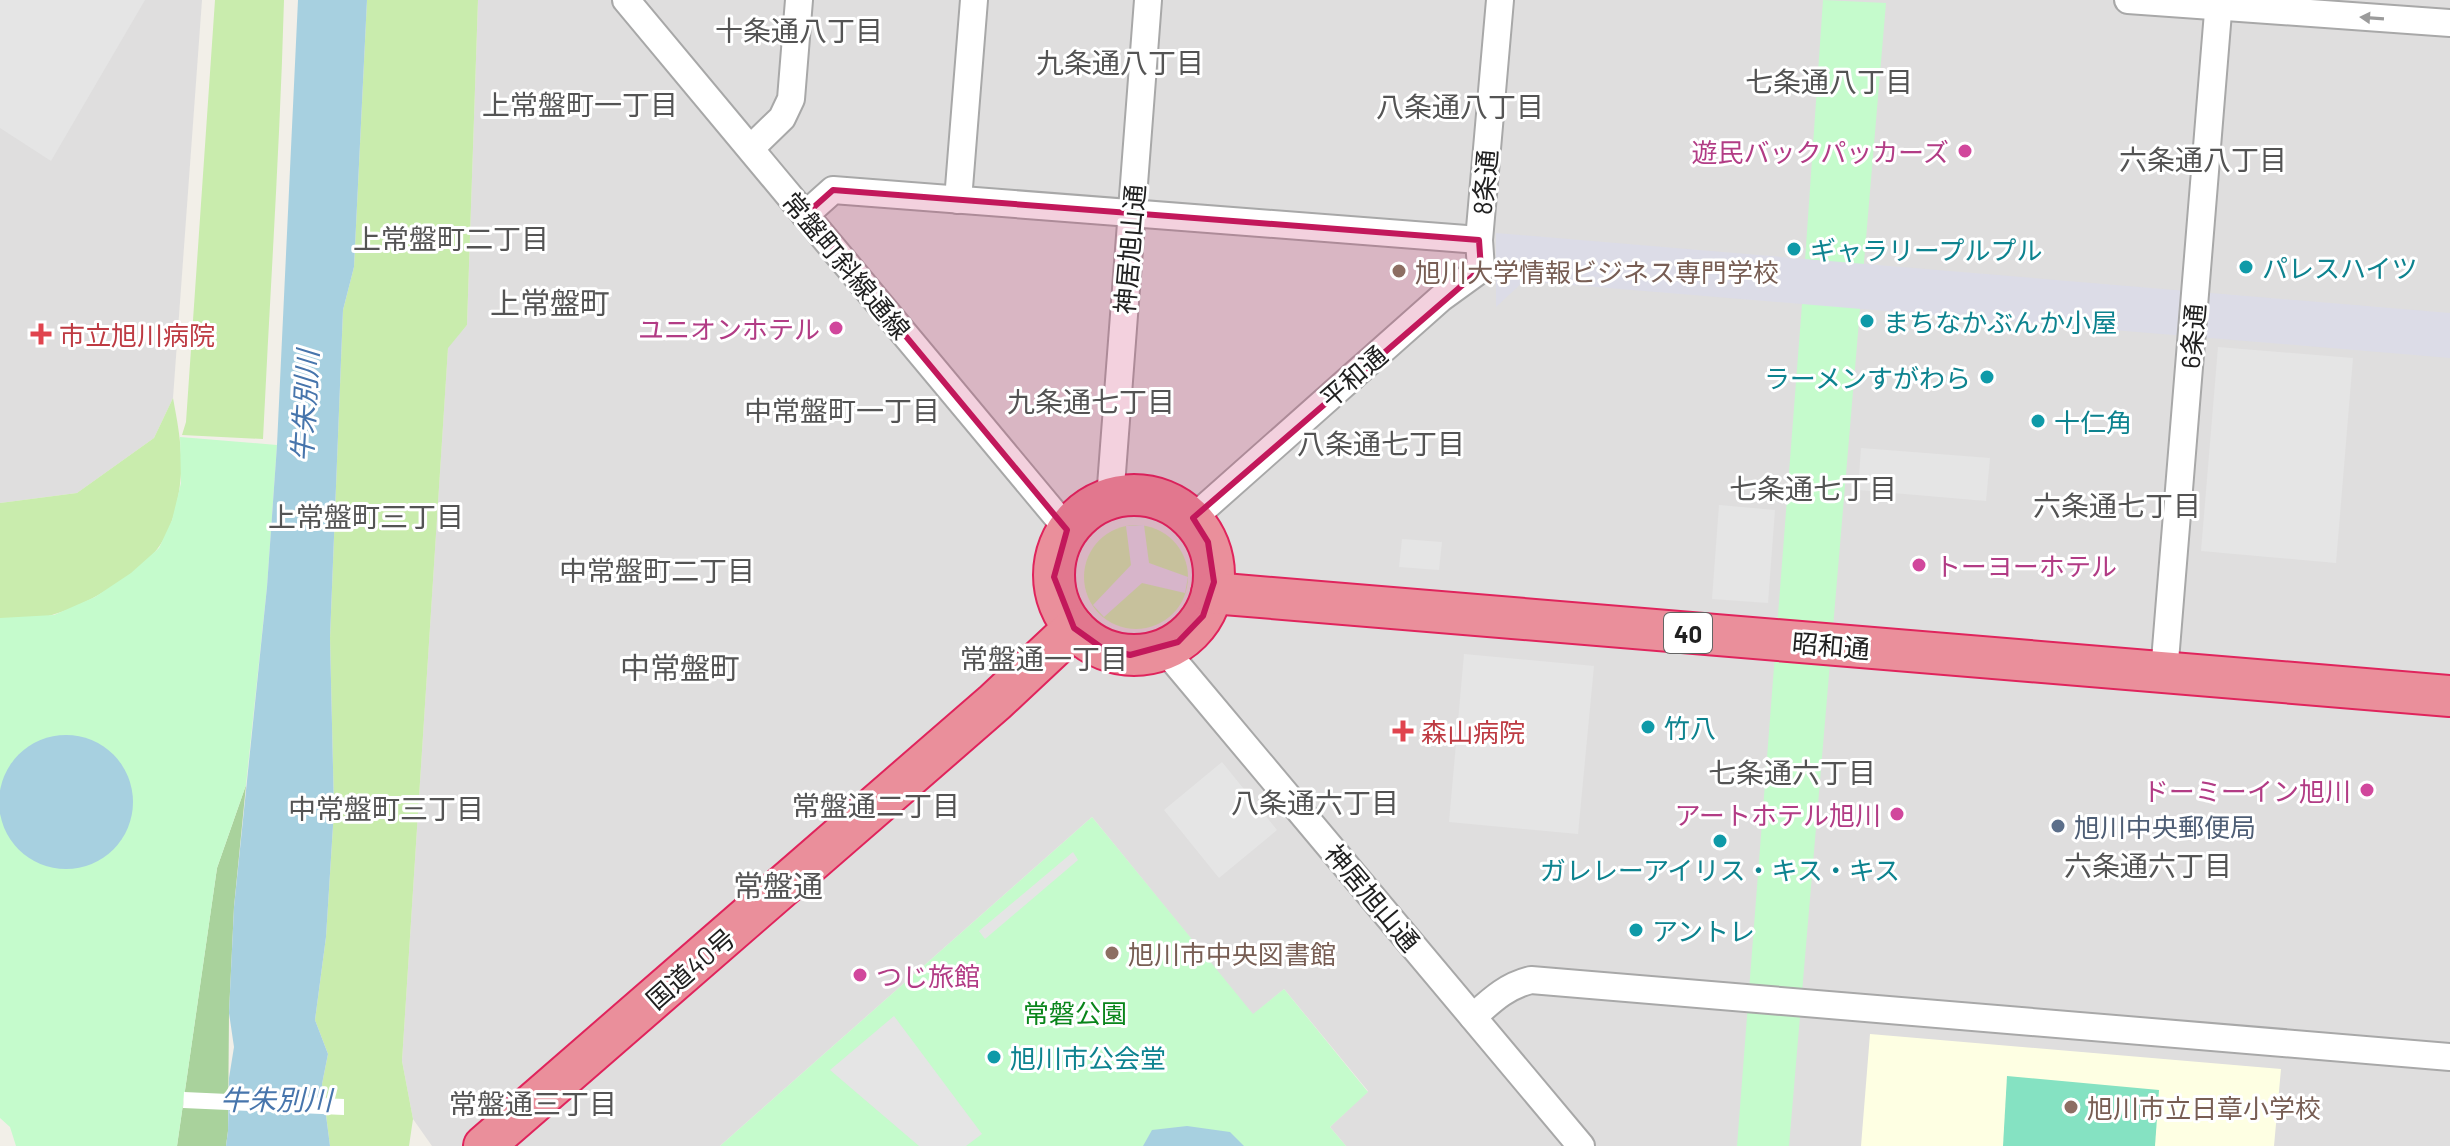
<svg xmlns="http://www.w3.org/2000/svg" width="2450" height="1146" font-family="Barlow,'Noto Sans JP',sans-serif">
<style>
.residential{fill:#dfdede}
.education{fill:#feffe3}
.grass{fill:#c9ecad}
.forest{fill:#a9d29c}
.park{fill:#c5fbcc}
.pitch{fill:#85e2c2}
.parking{fill:#e5e5e5}
.plaza{fill:#dcdce7}
.water{fill:#a7d0e0}
.pier{fill:#fff}
.lines{fill:none;stroke-linecap:round;stroke-linejoin:round}
.minor-casing{stroke:#a8a8a8;stroke-width:30}
.highway-casing{stroke:#e0245c;stroke-width:44}
.minor{stroke:#fff;stroke-width:26}
.highway{stroke:#ea8f9b;stroke-width:40}
.oneway{fill:#9b9b9b}
.marked{fill:#c2185b;fill-opacity:0.2;stroke:#c2185b;stroke-width:6;stroke-linejoin:round}
.hotel-dot{fill:#d1479c;stroke:#fff;stroke-width:3}
.culture-dot{fill:#0f9aa8;stroke:#fff;stroke-width:3}
.education-dot{fill:#8d6e63;stroke:#fff;stroke-width:3}
.health-dot{fill:#e0444e;stroke:#fff;stroke-width:3}
.service-dot{fill:#5c6f8a;stroke:#fff;stroke-width:3}
.labels{text-anchor:middle;dominant-baseline:central;stroke-width:6;stroke-linejoin:round;paint-order:stroke}
.shield{fill:#fff;stroke:#646464;stroke-width:2}
.shield-label{font-size:24px;font-weight:bold;fill:#212121}
.hotel-label{font-size:26px;fill:#b23c85;stroke:#fff;text-anchor:end}
.street-label{font-size:26px;fill:#212121;stroke:#fff}
.culture-label{font-size:26px;fill:#0d838f;stroke:#fff;text-anchor:start}
.education-label{font-size:26px;fill:#785e54;stroke:#fff;text-anchor:start}
.health-label{font-size:26px;fill:#be3a42;stroke:#fff;text-anchor:start}
.service-label{font-size:26px;fill:#4e5e75;stroke:#fff;text-anchor:start}
.park-label{font-size:26px;fill:#09851a;stroke:#fff}
.neighbourhood-label{font-size:28px;fill:#545454;stroke:#fff}
.water-label{font-size:28px;font-style:italic;fill:#4775ac;stroke:#fff}
.quarter-label{font-size:30px;fill:#545454;stroke:#fff}
</style>
<rect width="100%" height="100%" fill="#f2efe8"/>
<g class="residential">
<polygon points="0,0 202,0 173,398 154,438 77,493 0,503"/>
<polygon points="478,0 2450,0 2450,1146 1346,1146 1330,1127 1368,1091 1284,989 1253,1015 1092,817 720,1146 432,1146 413,1119 402,1061 448,347 467,325"/>
</g>
<polygon class="education" points="1870,1034 2281,1069 2274,1146 1861,1146"/>
<g class="grass">
<path d="M215,0H284C280,146 270,292 263,439L182,435L186,422Z"/>
<polygon points="367,0 478,0 467,325 448,348 402,1061 413,1119 409,1146 330,1146 322,1084 328,1054 315,1020 326,937 334,810 330,638 343,310 354,267"/>
<path d="M173,398C178,425 184,455 180,484C178,504 171,531 158,548C139,574 87,605 55,614C38,620 18,618 0,618V503L77,493L154,438Z"/>
<circle cx="1136" cy="577" r="52"/>
</g>
<polygon class="forest" points="246,785 234,907 229,1013 228,1131 226,1146 177,1146 217,868"/>
<g class="park">
<polygon points="1823,0 1886,3 1789,1146 1737,1146 1802,304"/>
<polygon points="180,437 277,445 267,587 246,785 217,868 177,1146 16,1146 10,1127 0,1118 0,618 54,615 95,597 131,573 159,548 172,520 181,483"/>
<polygon points="1092,817 1253,1014 1284,989 1368,1092 1330,1127 1346,1146 720,1146"/>
</g>
<polygon class="pitch" points="2007,1076 2159,1090 2155,1146 2003,1146"/>
<g class="parking">
<polygon points="0,0 145,0 51,161 0,128"/>
<polygon points="2218,347 2353,358 2336,563 2201,551"/>
<polygon points="1861,448 1990,458 1986,501 1858,490"/>
<polygon points="1719,505 1775,510 1768,603 1712,599"/>
<polygon points="1402,539 1442,542 1439,570 1399,567"/>
<polygon points="1464,654 1594,666 1578,834 1449,822"/>
<polygon points="1222,762 1277,830 1219,878 1164,810"/>
<polygon points="1073,852 1078,860 985,939 979,931"/>
<polygon points="894,1016 982,1134 966,1146 919,1146 830,1070"/>
</g>
<g class="plaza">
<polygon points="1496,233 2450,313 2450,358 1524,281 1496,307"/>
<polygon points="1144,525 1149,563 1188,577 1185,593 1142,583 1104,617 1093,605 1131,565 1126,526"/>
</g>
<g class="water">
<polygon points="298,0 367,0 354,267 343,310 330,638 334,810 326,937 315,1020 328,1054 322,1084 330,1146 226,1146 228,1131 229,1078 234,1047 229,1013 234,907 267,587 277,445"/>
<circle cx="66" cy="802" r="67"/>
<polygon points="1187,1126 1230,1132 1244,1146 1143,1146 1152,1130"/>
</g>
<polygon class="pier" points="184,1092 344,1099 344,1115 183,1108"/>
<g class="lines">
<defs>
<g id="minor">
<polyline points="626,0 1068,530"/>
<polyline points="2128,0 2450,23"/>
<polyline points="751,148 782,118 791,99 799,0"/>
<polyline points="958,200 974,0"/>
<polyline points="805,215 833,190 1479,240"/>
<polyline points="1110,499 1148,0"/>
<polyline points="1192,519 1441,298 1481,269 1479,240 1500,0"/>
<polyline points="1164,649 1581,1146"/>
<polyline points="2164,673 2219,0"/>
<path d="M1473,1017C1491,1001 1506,986 1531,980L2450,1057"/>
</g>
<g id="highway">
<circle cx="1134" cy="575" r="80"/>
<polyline points="1212,593 2450,696"/>
<polyline points="484,1146 995,702 1074,628"/>
</g>
</defs>
<use href="#minor" class="minor-casing"/>
<use href="#highway" class="highway-casing"/>
<use href="#minor" class="minor"/>
<use href="#highway" class="highway"/>
</g>
<defs><path id="oneway-solid" d="M-6-.8H1V-3.2L6.5 0L1 3.2V.8H-6Z" transform="scale(2)"/></defs>
<use class="oneway" href="#oneway-solid" transform="translate(2372 18) rotate(-176)"/>
<path class="marked" d="M833,190L1479,240L1481,269L1193,518L1208,542L1214,582L1203,616L1178,642L1130,655L1102,648L1074,628L1054,577L1067,530L805,215Z"/>
<g class="hotel-dot">
<circle cx="1965" cy="151" r="8"/>
<circle cx="836" cy="328" r="8"/>
<circle cx="1919" cy="565" r="8"/>
<circle cx="2367" cy="790" r="8"/>
<circle cx="1897" cy="814" r="8"/>
<circle cx="860" cy="975" r="8"/>
</g>
<g class="culture-dot">
<circle cx="1794" cy="249" r="8"/>
<circle cx="2246" cy="267" r="8"/>
<circle cx="1867" cy="321" r="8"/>
<circle cx="1987" cy="377" r="8"/>
<circle cx="2038" cy="421" r="8"/>
<circle cx="1648" cy="727" r="8"/>
<circle cx="1720" cy="841" r="8"/>
<circle cx="1636" cy="930" r="8"/>
<circle cx="994" cy="1057" r="8"/>
</g>
<g class="education-dot">
<circle cx="1399" cy="271" r="8"/>
<circle cx="1112" cy="953" r="8"/>
<circle cx="2071" cy="1107" r="8"/>
</g>
<g class="health-dot">
<path d="M37 322h8v8h8v8h-8v8h-8v-8h-8v-8h8z"/>
<path d="M1399 719h8v8h8v8h-8v8h-8v-8h-8v-8h8z"/>
</g>
<circle class="service-dot" cx="2058" cy="826" r="8"/>
<g class="labels">
<rect class="shield" x="1664" y="613" width="48" height="40" rx="6"/>
<g class="shield-label">
<text x="1688" y="633">40</text>
</g>
<g class="hotel-label">
<text x="1949" y="151">遊民バックパッカーズ</text>
<text x="820" y="328">ユニオンホテル</text>
<text x="1935" y="565" text-anchor="start">トーヨーホテル</text>
<text x="2351" y="790">ドーミーイン旭川</text>
<text x="1881" y="814">アートホテル旭川</text>
<text x="876" y="975" text-anchor="start">つじ旅館</text>
</g>
<g class="street-label">
<text transform="translate(1484 182) rotate(-85)">8条通</text>
<text transform="translate(1129 249) rotate(-85)">神居旭山通</text>
<text transform="translate(847 265) rotate(50)">常盤町斜線通線</text>
<text transform="translate(2192 336) rotate(-85)">6条通</text>
<text transform="translate(1353 376) rotate(-41)">平和通</text>
<text transform="translate(1831 645) rotate(5)">昭和通</text>
<text transform="translate(1373 897) rotate(50)">神居旭山通</text>
<text transform="translate(690 968) rotate(-41)">国道40号</text>
</g>
<g class="culture-label">
<text x="1810" y="249">ギャラリープルプル</text>
<text x="2262" y="267">パレスハイツ</text>
<text x="1883" y="321">まちなかぶんか小屋</text>
<text x="1971" y="377" text-anchor="end">ラーメンすがわら</text>
<text x="2054" y="421">十仁角</text>
<text x="1664" y="727">竹八</text>
<text x="1720" y="869" text-anchor="middle">ガレレーアイリス・キス・キス</text>
<text x="1652" y="930">アントレ</text>
<text x="1010" y="1057">旭川市公会堂</text>
</g>
<g class="education-label">
<text x="1415" y="271">旭川大学情報ビジネス専門学校</text>
<text x="1128" y="953">旭川市中央図書館</text>
<text x="2087" y="1107">旭川市立日章小学校</text>
</g>
<g class="health-label">
<text x="59" y="334">市立旭川病院</text>
<text x="1421" y="731">森山病院</text>
</g>
<g class="service-label">
<text x="2074" y="826">旭川中央郵便局</text>
</g>
<g class="park-label">
<text x="1075" y="1012">常磐公園</text>
</g>
<g class="neighbourhood-label">
<text x="799" y="30">十条通八丁目</text>
<text x="1120" y="62">九条通八丁目</text>
<text x="1829" y="81">七条通八丁目</text>
<text x="580" y="104">上常盤町一丁目</text>
<text x="1460" y="106">八条通八丁目</text>
<text x="2203" y="159">六条通八丁目</text>
<text x="451" y="238">上常盤町二丁目</text>
<text x="1091" y="401">九条通七丁目</text>
<text x="842" y="410">中常盤町一丁目</text>
<text x="1381" y="443">八条通七丁目</text>
<text x="1813" y="488">七条通七丁目</text>
<text x="2117" y="505">六条通七丁目</text>
<text x="366" y="516">上常盤町三丁目</text>
<text x="657" y="570">中常盤町二丁目</text>
<text x="1044" y="658">常盤通一丁目</text>
<text x="1792" y="772">七条通六丁目</text>
<text x="1315" y="802">八条通六丁目</text>
<text x="876" y="805">常盤通二丁目</text>
<text x="386" y="808">中常盤町三丁目</text>
<text x="2148" y="865">六条通六丁目</text>
<text x="533" y="1103">常盤通三丁目</text>
</g>
<g class="water-label">
<text transform="translate(304 406) rotate(-87)">牛朱別川</text>
<text x="276" y="1099">牛朱別川</text>
</g>
<g class="quarter-label">
<text x="550" y="302">上常盤町</text>
<text x="680" y="667">中常盤町</text>
<text x="778" y="885">常盤通</text>
</g>
</g>
</svg>
